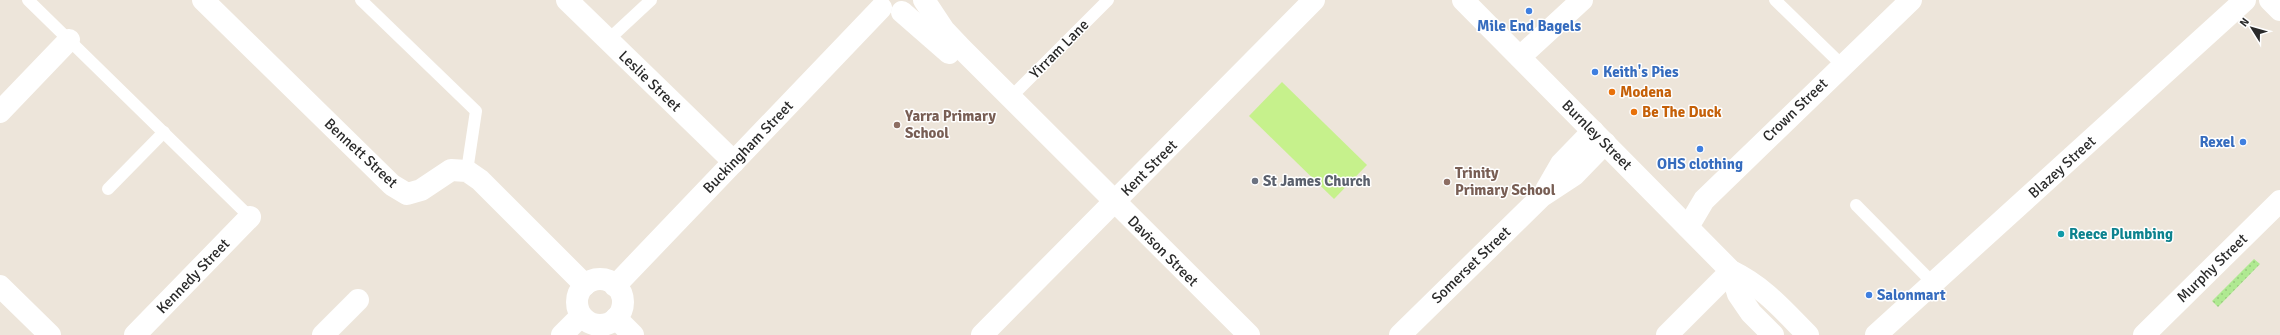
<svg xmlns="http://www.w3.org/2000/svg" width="2280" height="335" font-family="Signika,sans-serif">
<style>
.grass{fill:url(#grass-dots)}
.pitch{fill:#c6f18c}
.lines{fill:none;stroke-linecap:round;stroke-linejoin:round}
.service{stroke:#fff;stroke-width:12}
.minor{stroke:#fff;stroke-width:22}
.tertiary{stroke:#fff;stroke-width:22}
.secondary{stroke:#fff;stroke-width:22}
.shop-dot{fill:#3f7fe0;stroke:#fff;stroke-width:1.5}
.food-dot{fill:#e8710a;stroke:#fff;stroke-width:1.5}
.education-dot{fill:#8d6e63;stroke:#fff;stroke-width:1.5}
.worship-dot{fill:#6b7280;stroke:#fff;stroke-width:1.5}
.culture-dot{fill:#0f9aa8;stroke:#fff;stroke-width:1.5}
.labels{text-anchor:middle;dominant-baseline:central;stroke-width:3;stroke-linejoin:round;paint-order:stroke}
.shop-label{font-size:15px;font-weight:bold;fill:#366cbe;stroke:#fff}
.street-label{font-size:15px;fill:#2a2a2a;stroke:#fff}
.food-label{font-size:15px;font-weight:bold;fill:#c56008;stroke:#fff;text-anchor:start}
.education-label{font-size:15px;font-weight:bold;fill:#785e54;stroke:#fff;text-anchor:start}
.worship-label{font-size:15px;font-weight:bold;fill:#5b616d;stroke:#fff;text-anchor:start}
.culture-label{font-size:15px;font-weight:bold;fill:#0d838f;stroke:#fff;text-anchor:start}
</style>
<defs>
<pattern id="grass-dots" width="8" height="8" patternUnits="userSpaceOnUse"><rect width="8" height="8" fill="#afe991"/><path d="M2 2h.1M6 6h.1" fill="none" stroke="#97c87d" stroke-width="1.8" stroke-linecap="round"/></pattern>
</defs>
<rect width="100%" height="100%" fill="#ede5da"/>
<polygon class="grass" points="2254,259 2260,264 2218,307 2212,301"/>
<polygon class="pitch" points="1282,82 1367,165 1334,199 1249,116"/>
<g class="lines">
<g class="service">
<polyline points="28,0 250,217"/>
<polyline points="361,0 476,111 467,171"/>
<polyline points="1775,0 1842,65"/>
<polyline points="608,40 651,0"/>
<polyline points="1010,98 1108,0"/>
<polyline points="108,189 164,132"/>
<polyline points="1856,205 1933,283"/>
</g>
<g class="minor">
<polyline points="203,0 392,185 407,194 421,190 451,170 467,171 480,180 585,285"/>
<polyline points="567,0 734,162"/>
<polyline points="924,0 944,30 962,49 1249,335"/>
<polyline points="2270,0 2280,10"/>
<polyline points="902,12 949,53"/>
<polyline points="1520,57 1582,0"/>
<polyline points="0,112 69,40"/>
<polyline points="1546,190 1561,164 1593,131"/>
<polyline points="1688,227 1704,200 1911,0"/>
<circle cx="600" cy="302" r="23"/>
<polyline points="0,286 50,335"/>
<polyline points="615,286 881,8"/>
<polyline points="616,318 633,335"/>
<polyline points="135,335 250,217"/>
<polyline points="323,335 358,300"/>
<polyline points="562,335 581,316"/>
<polyline points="982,335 1314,0"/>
<polyline points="1400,335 1542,196 1574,175 1605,143"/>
<polyline points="1876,335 2245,0"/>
<polyline points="2144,335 2280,201"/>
</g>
<polyline class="tertiary" points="1667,335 1731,271"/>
<g class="secondary">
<path d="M1463,0L1731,271C1764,287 1783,310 1808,335"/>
<polyline points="1731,271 1738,294 1751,313 1773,335"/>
</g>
</g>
<g class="shop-dot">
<circle cx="1529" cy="11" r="4"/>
<circle cx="1595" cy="72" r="4"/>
<circle cx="2243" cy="142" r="4"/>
<circle cx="1700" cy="149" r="4"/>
<circle cx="1869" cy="295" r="4"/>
</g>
<g class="food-dot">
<circle cx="1612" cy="92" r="4"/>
<circle cx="1634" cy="112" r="4"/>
</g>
<g class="education-dot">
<circle cx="897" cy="125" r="4"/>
<circle cx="1447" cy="182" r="4"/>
</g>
<circle class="worship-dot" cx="1255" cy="181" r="4"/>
<circle class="culture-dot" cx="2061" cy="234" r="4"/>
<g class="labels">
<g class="shop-label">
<text x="1529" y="26">Mile End Bagels</text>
<text x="1603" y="72" text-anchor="start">Keith's Pies</text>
<text x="2235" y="142" text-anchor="end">Rexel</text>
<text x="1700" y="164">OHS clothing</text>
<text x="1877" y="295" text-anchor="start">Salonmart</text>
</g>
<g class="street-label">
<text transform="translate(1059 49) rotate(-45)">Yirram Lane</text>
<text transform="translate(650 81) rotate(44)">Leslie Street</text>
<text transform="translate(1795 110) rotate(-44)">Crown Street</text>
<text transform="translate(1597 135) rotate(45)">Burnley Street</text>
<text transform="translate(748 147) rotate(-46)">Buckingham Street</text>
<text transform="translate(361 153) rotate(43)">Bennett Street</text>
<text transform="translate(2062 167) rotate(-42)">Blazey Street</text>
<text transform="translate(1149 168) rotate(-45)">Kent Street</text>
<text transform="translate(1163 251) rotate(45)">Davison Street</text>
<text transform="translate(1471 265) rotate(-44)">Somerset Street</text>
<text transform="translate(2212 268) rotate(-44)">Murphy Street</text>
<text transform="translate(193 276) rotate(-46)">Kennedy Street</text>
</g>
<g class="food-label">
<text x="1620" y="92">Modena</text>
<text x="1642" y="112">Be The Duck</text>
</g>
<g class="education-label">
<text x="905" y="116">Yarra Primary<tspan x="905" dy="17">School</tspan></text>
<text x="1455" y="173">Trinity<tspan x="1455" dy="17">Primary School</tspan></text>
</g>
<g class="worship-label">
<text x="1263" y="181">St James Church</text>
</g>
<g class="culture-label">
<text x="2069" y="234">Reece Plumbing</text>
</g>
</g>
<g transform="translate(2252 28) rotate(307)" stroke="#ffffff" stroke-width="3" paint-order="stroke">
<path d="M0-3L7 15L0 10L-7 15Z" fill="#2a2a2a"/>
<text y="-6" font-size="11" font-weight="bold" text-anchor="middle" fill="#2a2a2a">N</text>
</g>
</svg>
